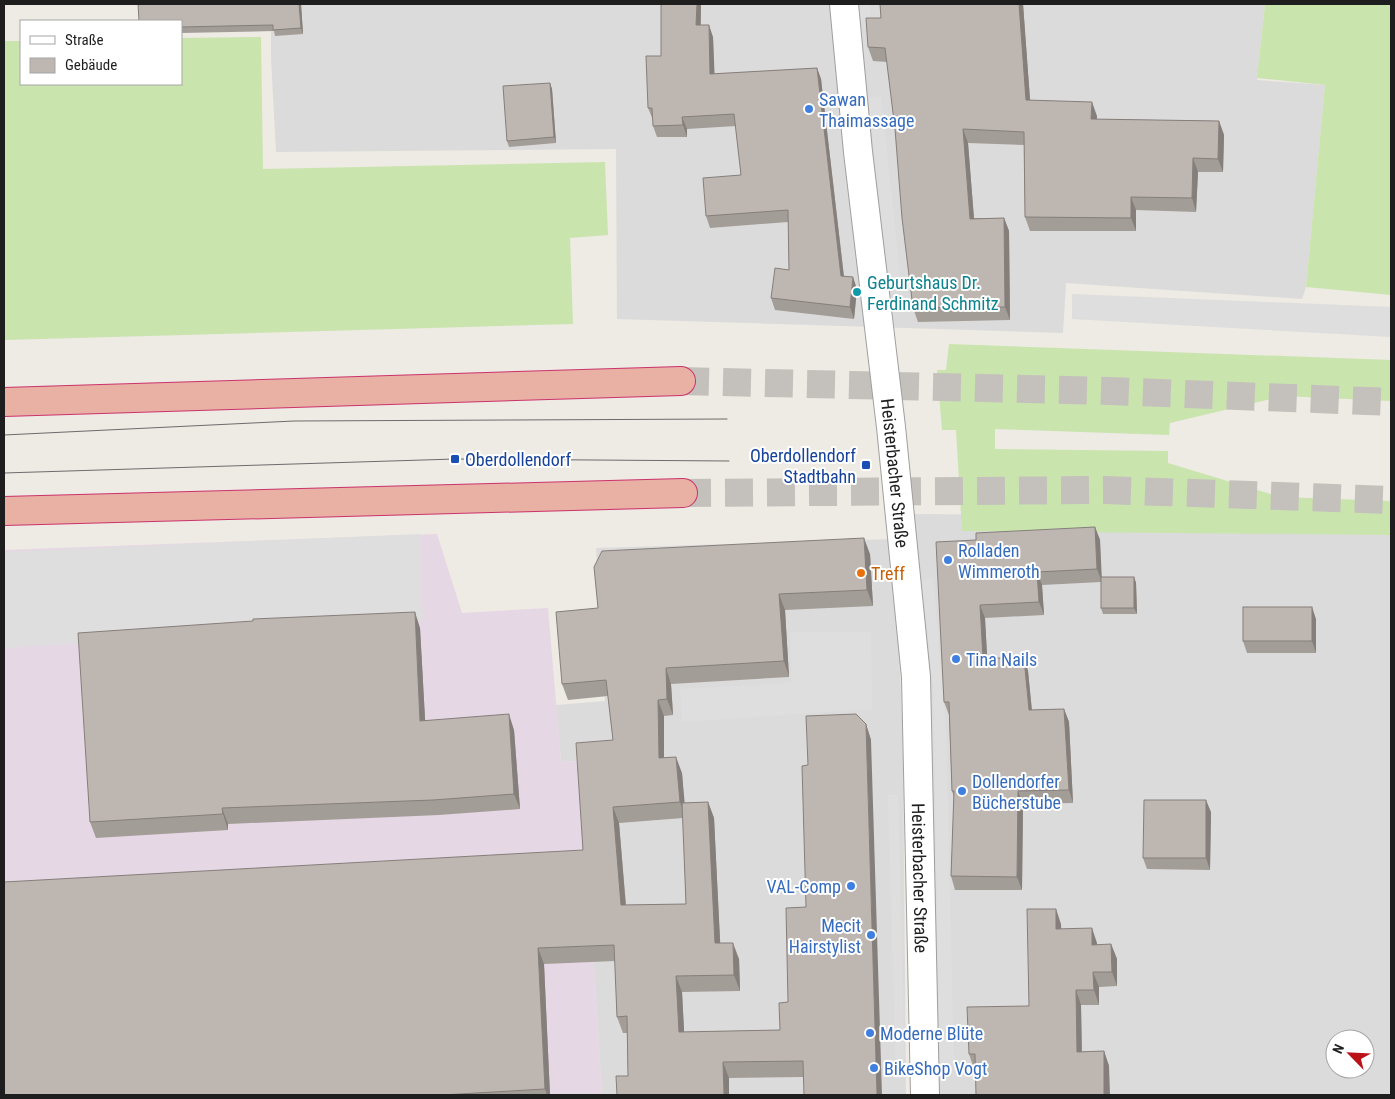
<svg xmlns="http://www.w3.org/2000/svg" width="1395" height="1099" font-family="'Roboto Condensed',sans-serif">
<style>
.residential{fill:#dcdbdb;fill-rule:evenodd}
.industrial{fill:#e6d7e4}
.grass{fill:#cae4ae}
.parking{fill:#dedede}
.lines{fill:none;stroke-linecap:round;stroke-linejoin:round}
.trunk-tunnel{stroke:#c4c1bc;stroke-width:28;stroke-dasharray:28 14;stroke-linecap:butt}
.tertiary-casing{stroke:#9f9f9f;stroke-width:30}
.trunk-casing{stroke:#ca336c;stroke-width:30}
.tertiary{stroke:#fff;stroke-width:28}
.trunk{stroke:#e9b0a4;stroke-width:28}
.tram{stroke:#6c6c6c;stroke-width:1}
.wall{fill:#a39d98;fill-rule:evenodd}
.shaded-wall{fill:#857f7c}
.building{fill:#beb6b1;stroke:#857f7c}
.shop-dot{fill:#3f7fe0;stroke:#fff;stroke-width:2}
.culture-dot{fill:#0f9aa8;stroke:#fff;stroke-width:2}
.transit-dot{fill:#1a4fb4;stroke:#fff;stroke-width:2}
.food-dot{fill:#e8710a;stroke:#fff;stroke-width:2}
.labels{text-anchor:middle;dominant-baseline:central;stroke-width:4;stroke-linejoin:round;paint-order:stroke}
.shop-label{font-size:18px;fill:#366cbe;stroke:#fff;text-anchor:start}
.culture-label{font-size:18px;fill:#0d838f;stroke:#fff;text-anchor:start}
.transit-label{font-size:18px;fill:#164399;stroke:#fff;text-anchor:end}
.street-label{font-size:18px;fill:#1e1e1e;stroke:#fff}
.food-label{font-size:18px;fill:#c56008;stroke:#fff;text-anchor:start}
</style>
<rect width="100%" height="100%" fill="#eeeae4"/>
<g class="residential">
<polygon points="271,4 1265,4 1257,80 1325,85 1306,287 1302,299 1066,283 1063,333 617,319 616,149 276,152 271,58"/>
<path d="M911,514L1391,517V1095H936ZM1335,1039H1365V1069H1335Z"/>
<polygon points="894,539 903,739 906,1095 602,1095 581,761 561,762 556,705 605,701 596,548"/>
</g>
<polygon class="industrial" points="437,534 462,613 548,608 561,762 581,761 602,1095 4,1095 4,550"/>
<g class="grass">
<polygon points="1265,4 1391,4 1391,295 1306,287 1325,85 1257,78"/>
<polygon points="261,37 263,169 605,162 608,235 570,238 573,324 4,340 4,41 21,41 21,84 181,84 181,38"/>
<polygon points="949,344 1391,360 1391,401 1283,396 1170,423 1169,435 995,429 995,449 1168,451 1168,463 1280,497 1391,501 1391,535 962,531 956,430 942,430 937,370 946,370"/>
</g>
<g class="parking">
<polygon points="858,4 869,4 871,19 860,21"/>
<polygon points="881,96 901,283 889,284 868,98"/>
<polygon points="1072,294 1391,307 1391,337 1072,319"/>
<polygon points="420,534 423,621 4,648 4,552"/>
<polygon points="933,578 946,727 954,1064 940,1065 933,686 922,580"/>
<polygon points="790,632 871,632 872,709 682,722 680,689 791,683"/>
<polygon points="888,795 898,795 905,1078 896,1078"/>
</g>
<g class="lines">
<g class="trunk-tunnel">
<polyline points="681,381 1110,391 1391,402"/>
<polyline points="683,493 1105,490 1391,500"/>
</g>
<defs>
<g id="tertiary">
<path id="s1" d="M844,4L858,152L891,427L916,677L925,1095"/>
</g>
<g id="trunk">
<polyline points="4,402 681,381"/>
<polyline points="4,511 683,493"/>
</g>
</defs>
<use href="#tertiary" class="tertiary-casing"/>
<use href="#trunk" class="trunk-casing"/>
<use href="#tertiary" class="tertiary"/>
<use href="#trunk" class="trunk"/>
<g class="tram">
<polyline points="4,435 294,421 727,419"/>
<polyline points="4,473 455,459 729,461"/>
</g>
</g>
<g class="wall">
<polygon points="138,4 301,4 303,34 275,36 274,31 181,33 181,21"/>
<polygon points="661,4 701,4 701,25 713,37 714,74 817,68 821,79 844,276 857,289 854,319 775,310 771,298 789,270 788,222 710,228 706,216 741,175 736,126 687,129 687,137 657,137 653,126 653,120 648,108 661,56"/>
<polygon points="880,4 1023,4 1030,100 1097,116 1097,119 1219,121 1224,135 1223,172 1198,172 1196,212 1136,210 1136,231 1030,231 1025,217 1024,145 968,143 974,218 1004,218 1009,231 1010,320 918,322 913,308 895,129 887,62 873,61 868,47 881,18"/>
<polygon points="550,83 552,89 556,143 509,147 507,141"/>
<polygon points="1095,527 1100,540 1101,577 1134,577 1136,583 1137,614 1103,614 1101,608 1101,582 1042,585 1044,615 985,618 987,658 1024,658 1028,671 1032,710 1064,709 1069,722 1073,803 1023,804 1022,890 955,890 951,876 954,797 952,791 949,715 944,702 976,540"/>
<path d="M870,554L873,606L785,610L789,677L671,684L673,715L664,716V758L682,773L684,803L708,802L714,818L720,943L739,959L740,991L682,992L684,1032L780,1030L788,1002L806,907L808,765L866,724L871,740L803,1077L729,1078L628,1076L627,1033H623L617,1017L615,961L544,964L550,1095H4L583,850L613,740L608,696L568,700L562,684L598,608ZM683,818L686,904L626,905L619,823Z"/>
<polygon points="1316,619 1316,653 1247,653 1243,641"/>
<polygon points="420,628 425,720 514,730 520,809 439,815 228,824 228,830 96,838 90,822"/>
<polygon points="1211,812 1210,870 1147,869 1143,858"/>
<polygon points="1061,924 1061,929 1097,943 1097,945 1111,944 1117,959 1117,986 1099,987 1099,1005 1081,1005 1082,1052 1104,1051 1109,1066 974,1069 969,1054 1029,1006"/>
</g>
<g class="shaded-wall">
<polygon points="299,4 301,4 303,34 301,28"/>
<polygon points="697,4 701,4 700,37 696,25"/>
<polygon points="1019,4 1023,4 1031,113 1026,100"/>
<polygon points="709,25 713,37 715,85 710,74"/>
<polygon points="817,68 821,79 845,287 841,276"/>
<polygon points="550,83 552,89 556,143 554,137"/>
<polygon points="1092,102 1097,116 1096,132 1091,119"/>
<polygon points="682,117 687,129 687,137 683,125"/>
<polygon points="1219,121 1224,135 1223,172 1218,159"/>
<polygon points="963,129 968,143 975,232 970,219"/>
<polygon points="1193,158 1198,172 1196,212 1192,198"/>
<polygon points="1131,197 1136,210 1136,231 1131,218"/>
<polygon points="1004,218 1009,231 1010,320 1005,307"/>
<polygon points="853,277 857,289 854,319 850,307"/>
<polygon points="1095,527 1100,540 1102,582 1097,569"/>
<polygon points="864,538 870,554 873,606 867,590"/>
<polygon points="1037,572 1042,585 1044,615 1039,602"/>
<polygon points="1134,577 1136,583 1137,614 1134,608"/>
<polygon points="779,594 785,610 789,677 784,661"/>
<polygon points="980,605 985,618 988,671 983,658"/>
<polygon points="1312,607 1316,619 1316,653 1312,641"/>
<polygon points="415,612 420,628 426,736 420,721"/>
<polygon points="1024,658 1028,671 1033,723 1029,710"/>
<polygon points="666,668 671,684 673,715 667,699"/>
<polygon points="658,700 664,716 664,775 659,758"/>
<polygon points="1064,709 1069,722 1073,803 1069,790"/>
<polygon points="509,714 514,730 520,809 514,794"/>
<polygon points="866,724 871,740 882,1095 877,1095"/>
<polygon points="676,757 682,773 686,818 680,802"/>
<polygon points="1018,791 1023,804 1022,890 1017,877"/>
<polygon points="1206,800 1211,812 1210,870 1206,858"/>
<polygon points="708,802 714,818 721,959 715,943"/>
<polygon points="613,807 619,823 627,921 621,905"/>
<polygon points="222,808 228,824 228,830 223,814"/>
<polygon points="1056,909 1061,924 1062,944 1056,929"/>
<polygon points="1092,928 1097,943 1097,960 1092,945"/>
<polygon points="733,943 739,959 740,991 734,975"/>
<polygon points="1111,944 1117,959 1117,986 1112,972"/>
<polygon points="538,948 544,964 550,1095 547,1095 545,1089"/>
<polygon points="1093,972 1099,987 1099,1005 1094,990"/>
<polygon points="676,976 682,992 685,1048 679,1032"/>
<polygon points="1076,990 1081,1005 1082,1067 1077,1052"/>
<polygon points="1104,1051 1109,1066 1110,1095 1104,1095"/>
<polygon points="723,1062 729,1078 729,1095 724,1095"/>
</g>
<g class="building">
<polygon points="138,4 299,4 301,28 273,30 273,25 181,27 181,21 139,21"/>
<polygon points="661,4 697,4 696,25 709,25 710,74 817,68 841,276 853,277 850,307 771,298 775,268 789,270 788,210 706,216 703,178 741,175 734,114 682,117 683,125 653,126 652,108 648,108 646,56 661,56"/>
<polygon points="880,4 1019,4 1026,100 1092,102 1091,119 1219,121 1218,159 1193,158 1192,198 1131,197 1131,218 1025,217 1024,132 963,129 970,219 1004,218 1005,307 913,308 902,218 895,129 885,48 868,47 866,18 881,18"/>
<polygon points="550,83 554,137 507,141 503,86"/>
<polygon points="1095,527 1097,569 1037,572 1039,602 980,605 983,658 1024,658 1029,710 1064,709 1069,790 1018,791 1017,877 951,876 954,791 952,791 949,702 944,702 936,542 976,540 976,533"/>
<polygon points="864,538 867,590 779,594 784,661 666,668 667,699 658,700 659,758 676,757 680,802 613,807 621,905 686,904 682,803 708,802 715,943 733,943 734,975 676,976 679,1032 780,1030 779,1003 788,1002 786,908 806,907 802,766 808,765 806,716 856,714 866,724 877,1095 804,1095 803,1061 723,1062 724,1095 617,1095 616,1076 628,1076 627,1016 617,1017 614,945 538,948 545,1089 442,1095 4,1095 4,882 583,850 576,743 613,740 606,680 562,684 556,612 598,608 594,567 602,551"/>
<rect x="1101" y="577" width="33" height="31"/>
<rect x="1243" y="607" width="69" height="34"/>
<polygon points="415,612 420,721 509,714 514,794 433,800 222,808 223,814 90,822 78,633 253,621 253,619"/>
<polygon points="1144,800 1206,800 1206,858 1143,858"/>
<polygon points="1027,909 1056,909 1056,929 1092,928 1092,945 1111,944 1112,972 1093,972 1094,990 1076,990 1077,1052 1104,1051 1104,1095 976,1095 975,1054 969,1054 967,1007 1029,1006"/>
</g>
<g class="shop-dot">
<circle cx="809" cy="109" r="5"/>
<circle cx="948" cy="560" r="5"/>
<circle cx="956" cy="659" r="5"/>
<circle cx="962" cy="791" r="5"/>
<circle cx="851" cy="886" r="5"/>
<circle cx="871" cy="935" r="5"/>
<circle cx="870" cy="1033" r="5"/>
<circle cx="874" cy="1068" r="5"/>
</g>
<circle class="culture-dot" cx="857" cy="292" r="5"/>
<g class="transit-dot">
<rect x="450" y="454" width="10" height="10" rx="2.5"/>
<rect x="861" y="460" width="10" height="10" rx="2.5"/>
</g>
<circle class="food-dot" cx="861" cy="573" r="5"/>
<g class="labels">
<g class="shop-label">
<text x="819" y="99">Sawan<tspan x="819" dy="21">Thaimassage</tspan></text>
<text x="958" y="550">Rolladen<tspan x="958" dy="21">Wimmeroth</tspan></text>
<text x="966" y="659">Tina Nails</text>
<text x="972" y="781">Dollendorfer<tspan x="972" dy="21">Bücherstube</tspan></text>
<text x="841" y="886" text-anchor="end">VAL-Comp</text>
<text x="861" y="925" text-anchor="end">Mecit<tspan x="861" dy="21">Hairstylist</tspan></text>
<text x="880" y="1033">Moderne Blüte</text>
<text x="884" y="1068">BikeShop Vogt</text>
</g>
<g class="culture-label">
<text x="867" y="282">Geburtshaus Dr.<tspan x="867" dy="21">Ferdinand Schmitz</tspan></text>
</g>
<g class="transit-label">
<text x="856" y="455">Oberdollendorf<tspan x="856" dy="21">Stadtbahn</tspan></text>
<text x="465" y="459" text-anchor="start">Oberdollendorf</text>
</g>
<g class="street-label">
<text stroke="none"><textPath href="#s1" startOffset="472">Heisterbacher Straße</textPath></text>
<text stroke="none"><textPath href="#s1" startOffset="878">Heisterbacher Straße</textPath></text>
</g>
<g class="food-label">
<text x="871" y="573">Treff</text>
</g>
</g>
<rect width="1395" height="1099" fill="none" stroke="#1e1e1e" stroke-width="10"/>
<rect x="20" y="20" width="162" height="65" fill="#ffffff" stroke="#a5a5a5"/>
<rect x="30" y="36" width="25" height="8" fill="#ffffff" stroke="#a5a5a5"/>
<text x="65" y="45" font-size="15" fill="#1e1e1e">Straße</text>
<rect x="30" y="58" width="25" height="15" fill="#beb6b1" stroke="#a5a5a5"/>
<text x="65" y="70" font-size="15" fill="#1e1e1e">Gebäude</text>
<g transform="translate(1350 1054) rotate(294)"><circle r="24" fill="#ffffff" stroke="#a5a5a5"/>
<path d="M0-4L9 19L0 12L-9 19Z" fill="#ba1217"/>
<text y="-8" font-size="14" font-weight="bold" text-anchor="middle" fill="#1e1e1e">N</text>
</g>
</svg>
